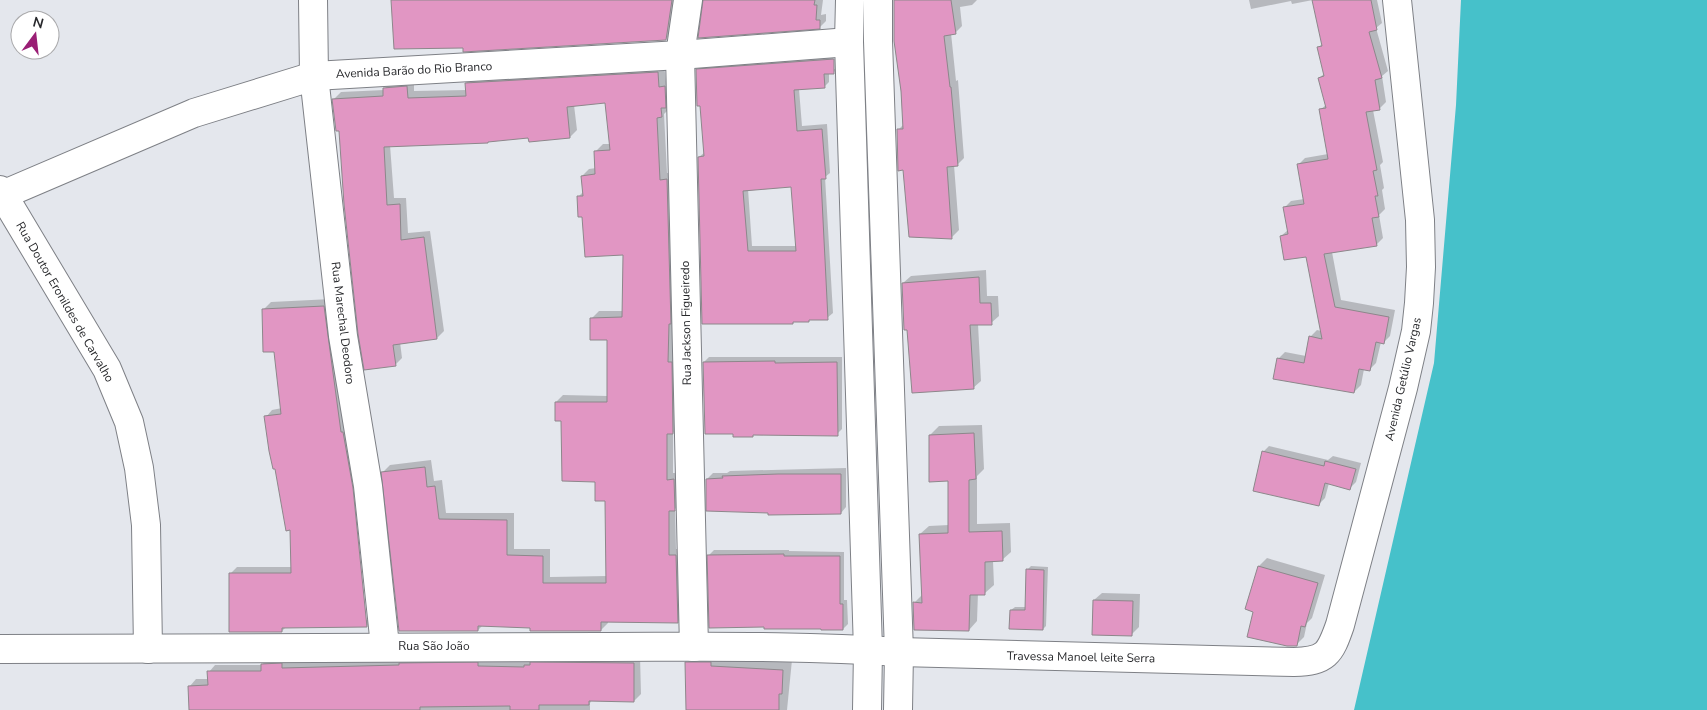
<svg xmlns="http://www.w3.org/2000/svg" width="1707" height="710" font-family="'Nunito Sans',sans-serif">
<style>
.water{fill:#46c1ca}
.shadow{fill:#0003;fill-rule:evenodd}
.building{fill:#e196c3;stroke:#8d878b;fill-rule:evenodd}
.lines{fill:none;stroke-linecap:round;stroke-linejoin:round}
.minor-casing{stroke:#7e8086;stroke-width:30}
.minor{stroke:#fff;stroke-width:28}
.labels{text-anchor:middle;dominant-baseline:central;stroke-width:4;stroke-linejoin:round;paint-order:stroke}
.street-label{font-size:12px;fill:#28292c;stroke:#fff}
</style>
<rect width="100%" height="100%" fill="#e4e7ed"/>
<polygon class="water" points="1461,0 1707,0 1707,710 1354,710 1434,363 1456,105"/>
<g class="shadow">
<polygon points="393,0 677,0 672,33 666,39 464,47"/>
<polygon points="704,0 823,0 821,15 826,14 826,21 820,27"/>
<polygon points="895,0 977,0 972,5 960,7 962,26 955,33 951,33 956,81 958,80 964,158 957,165 954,165 959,230 952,237 904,169 898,130 904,124 896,41"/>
<polygon points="1249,0 1313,0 1292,4 1291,1 1251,9"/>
<polygon points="1314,0 1377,0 1382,23 1376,28 1388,71 1382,76 1386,102 1379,109 1373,110 1383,162 1380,165 1384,188 1382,190 1385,209 1379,215 1383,238 1376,245 1332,252 1341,300 1395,310 1390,336 1384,342 1381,342 1376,363 1369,370 1364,369 1361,385 1354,392 1278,359 1285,352 1306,356 1310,337 1317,330 1321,331 1307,255 1281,236 1288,230 1284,208 1291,201 1304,199 1299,164 1305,158 1328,154 1320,110 1327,104 1319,78 1325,73 1319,47 1323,43"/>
<path d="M839,54V67L834,72L829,73V82L824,87L799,89L802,126L827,124L830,173L825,177L833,313L827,318L795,320L793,323L703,322L699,157L705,152L697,70L702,65L833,55V69H835V55ZM792,186L797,246H752L748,189Z"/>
<polygon points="664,65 666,81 672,80 669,109 664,114 667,173 674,173 680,426 673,433 673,473 681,473 682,502 675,509 676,549 683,549 684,615 677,622 608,621 608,623 601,630 483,625 478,630 383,472 390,465 431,460 434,481 442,480 446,513 514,513 514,549 550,549 550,577 607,576 606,500 562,420 556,402 563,395 608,396 608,339 592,318 599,311 624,311 624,254 583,215 578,197 584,191 582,176 589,169 596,168 596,151 603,144 611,144 606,102 574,105 577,130 570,137 530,137 390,145 394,198 406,198 408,233 430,231 444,331 437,338 400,342 402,358 395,365 334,99 341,92 384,90 391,81 414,80 414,91 467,90 466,83 473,76"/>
<polygon points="986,270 987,296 998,296 999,316 991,323 978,324 981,381 973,388 903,283 911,276"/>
<path d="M331,299L374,619L367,626L286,627L282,631L230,574L237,567H292V529L266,417L272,410L282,408L275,350L264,309L271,302ZM351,482H353L368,620H365Z"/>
<polygon points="709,357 842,357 842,429 837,434 754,434 704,362"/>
<polygon points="982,425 984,469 977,476 977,524 1010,523 1011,552 1002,560 993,561 994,585 985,593 978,593 977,621 969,630 914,603 922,595 920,534 929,526 949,525 949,479 930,435 939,426"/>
<polygon points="1269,446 1328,460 1333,456 1361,463 1356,482 1350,488 1329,483 1325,498 1319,504 1263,452"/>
<polygon points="846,468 846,507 841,513 769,512 707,479 713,473 727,473 730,471"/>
<polygon points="714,550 789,550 789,551 844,552 844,600 847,600 848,624 843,629 709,555"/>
<polygon points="1267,558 1325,575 1312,618 1307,623 1304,637 1296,645 1254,611 1247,609 1259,566"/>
<polygon points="1031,566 1048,567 1046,626 1043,629 1011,610 1015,607 1026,607 1027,570"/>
<polygon points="1102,593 1140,594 1139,627 1131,635 1094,600"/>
<polygon points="696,653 792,660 787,710 687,710 687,663"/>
<polygon points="640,656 641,694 634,701 592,700 590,703 590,710 190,710 190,686 196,679 209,679 209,672 215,665 262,665 269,657 288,657 288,662"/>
</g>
<g class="building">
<polygon points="391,0 672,0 666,40 463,52 463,48 394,49"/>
<polygon points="703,0 815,0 814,5 817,5 816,20 820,20 820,29 698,38"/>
<polygon points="894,0 951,0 956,34 944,36 950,87 951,87 958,166 947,167 952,239 909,237 903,170 898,171 897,129 903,129 901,91 894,41"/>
<polygon points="1312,0 1371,0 1377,30 1369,32 1382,78 1375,80 1380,110 1366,112 1377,170 1373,171 1378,196 1375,196 1379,217 1372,218 1377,246 1324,254 1335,307 1389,317 1384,344 1376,342 1370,371 1359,369 1354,393 1273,379 1277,358 1304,363 1309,336 1322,339 1306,257 1284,260 1280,236 1288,234 1283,207 1304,204 1297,164 1328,159 1319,109 1326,108 1318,78 1324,76 1317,47 1322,46"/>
<path d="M834,59V74H824L825,88L794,90L797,131L822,129L826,179H821L828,320H809V322H793V324H702L698,157L704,156L700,106H697L696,69ZM791,187L796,251H748L743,191Z"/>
<polygon points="658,72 659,87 665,86 666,108 661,108 662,117 657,118 660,180 667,179 671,324 669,324 668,362 672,362 673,434 667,434 667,480 674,479 675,511 669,511 669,555 676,555 678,623 601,622 601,631 530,631 530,628 478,626 478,631 399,631 381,472 425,467 427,487 435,486 439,519 507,520 507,555 543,556 543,583 606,583 605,501 595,501 595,482 562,481 561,421 555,421 555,402 607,402 607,340 590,340 590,318 622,317 623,255 585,257 582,217 578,217 577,196 583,196 581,176 595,174 594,151 610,150 605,103 567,107 570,138 529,142 528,138 488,142 488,143 384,147 387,205 400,204 401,240 424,237 437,339 393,345 396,366 364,370 358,334 344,204 339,131 336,131 332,99 383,96 383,88 407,86 408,98 466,96 465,83"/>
<polygon points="979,277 980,303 991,303 992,325 970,325 974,389 912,393 907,330 904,330 902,283"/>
<polygon points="324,306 341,432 343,432 353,488 367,627 282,628 282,632 229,632 229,573 291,573 290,530 286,531 275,469 273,469 269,451 264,416 281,414 274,352 263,352 262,309"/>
<polygon points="775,361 775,363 837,362 838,436 753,435 753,437 733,437 733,434 705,434 703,362"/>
<polygon points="974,433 976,479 969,480 969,532 1002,531 1003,561 985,562 985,595 970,595 969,631 914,630 913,602 922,603 919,534 948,533 948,481 929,482 929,435"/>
<polygon points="1262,451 1324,466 1325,461 1356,469 1350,490 1325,483 1319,506 1253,491"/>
<polygon points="778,474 841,474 841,514 768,515 768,513 706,511 706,479 723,478 722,476"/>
<polygon points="784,554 784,556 840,556 840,604 843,604 843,630 821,630 821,629 764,629 764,627 709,628 707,555"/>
<polygon points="1258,566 1318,583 1305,627 1301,626 1297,646 1287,646 1247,637 1253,612 1245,609"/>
<polygon points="1026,569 1044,570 1043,630 1009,629 1010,610 1025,610"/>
<polygon points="1093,600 1133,601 1132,636 1092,635"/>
<polygon points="478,662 478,666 524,667 524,665 530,665 530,662 634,663 634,702 589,701 589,705 539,705 539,710 510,710 510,706 420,707 420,710 189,710 188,686 208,685 207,671 261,671 261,664 282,663 282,668 399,665 399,663"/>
<polygon points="685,662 711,662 711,666 783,670 782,694 779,694 779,710 686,710"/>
</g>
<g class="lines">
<defs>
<g id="minor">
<polyline points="313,0 314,76 343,336 368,486 385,646"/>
<polyline points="688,0 680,55 694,647"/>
<polyline points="850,0 849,42 868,650 867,710"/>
<polyline points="878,0 878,41 899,652 898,710"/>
<polyline points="0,190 107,369 129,422 139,468 146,525 148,649"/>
<polyline points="0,196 194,113 314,76 680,55 849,42"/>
<path d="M0,649C200,649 400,646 601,647C700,647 800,645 899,652L1294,662C1326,661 1330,654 1340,625L1403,388L1416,331L1419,303L1421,267L1420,220L1397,0"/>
</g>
</defs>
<use href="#minor" class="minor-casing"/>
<use href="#minor" class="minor"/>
</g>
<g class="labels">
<g class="street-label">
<text transform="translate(414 70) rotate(-3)">Avenida Barão do Rio Branco</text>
<text transform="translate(65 302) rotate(60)">Rua Doutor Eronildes de Carvalho</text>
<text transform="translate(343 323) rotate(83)">Rua Marechal Deodoro</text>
<text transform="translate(686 323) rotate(-91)">Rua Jackson Figueiredo</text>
<text transform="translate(1403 379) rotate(-77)">Avenida Getúlio Vargas</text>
<text x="434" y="646">Rua São João</text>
<text transform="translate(1081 657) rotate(1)">Travessa Manoel leite Serra</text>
</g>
</g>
<g transform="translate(35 35) rotate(15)"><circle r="24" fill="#ffffff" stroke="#a9a9ab"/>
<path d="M0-4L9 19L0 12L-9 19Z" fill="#9a1e75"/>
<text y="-8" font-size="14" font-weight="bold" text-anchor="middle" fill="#28292c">N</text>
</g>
</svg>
